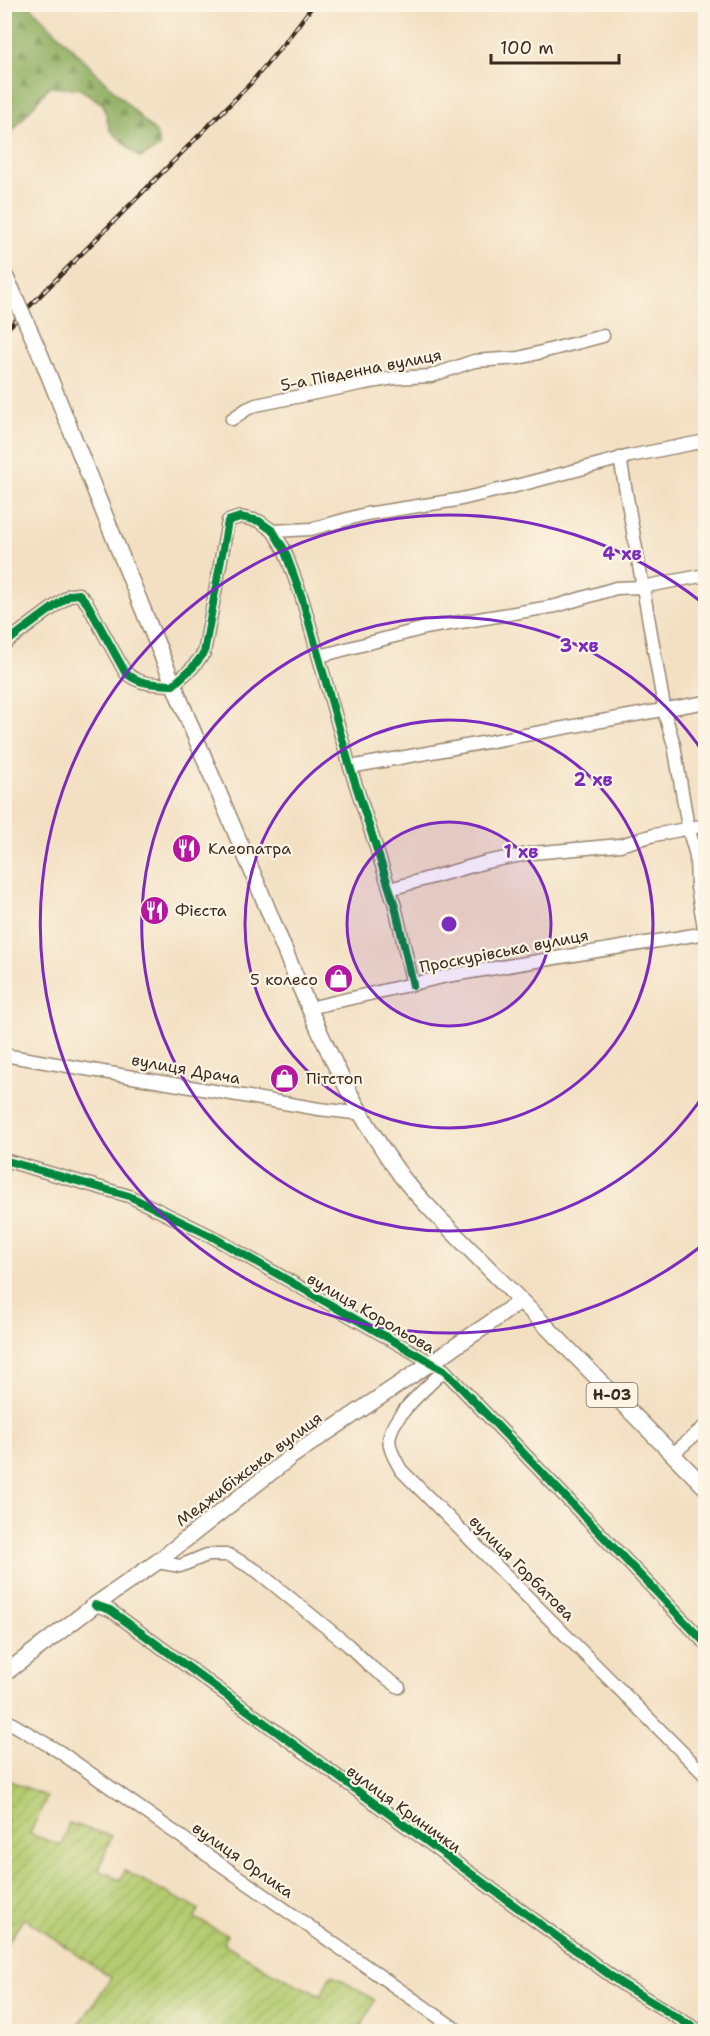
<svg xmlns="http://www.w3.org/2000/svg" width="710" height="2036" font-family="'Shantell Sans',sans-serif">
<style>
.forest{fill:url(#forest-firs);stroke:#656c40;stroke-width:1.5}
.garden{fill:url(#garden-furrows);stroke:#787a46;stroke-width:1.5}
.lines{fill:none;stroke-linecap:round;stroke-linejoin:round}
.minor-casing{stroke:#978570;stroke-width:15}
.major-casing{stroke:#978570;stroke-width:18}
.minor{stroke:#fff;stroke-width:12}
.major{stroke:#fff;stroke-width:15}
.rail-casing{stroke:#3b2a1e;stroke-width:4.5}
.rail{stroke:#fcf5e5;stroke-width:2;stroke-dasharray:7;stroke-linecap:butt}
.major-bridge-casing{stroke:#978570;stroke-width:18;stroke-linecap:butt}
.major-bridge{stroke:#fff;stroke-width:15}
.cycleway-casing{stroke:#fcf5e5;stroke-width:11}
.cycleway{stroke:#00873e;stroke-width:8}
.ring{fill:none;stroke:#7b2cbf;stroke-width:3}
.labels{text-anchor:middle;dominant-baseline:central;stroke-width:4.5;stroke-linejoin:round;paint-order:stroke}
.shield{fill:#fcf5e5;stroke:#75675a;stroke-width:1.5}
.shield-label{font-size:15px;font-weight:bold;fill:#3b2a1e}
.street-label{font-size:16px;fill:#3b2a1e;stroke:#fcf5e5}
.poi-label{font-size:16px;fill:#3b2a1e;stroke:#fcf5e5;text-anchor:start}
.centre{fill:#7b2cbf;stroke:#fcf5e5;stroke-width:3}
.ring-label{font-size:18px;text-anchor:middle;font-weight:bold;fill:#7b2cbf;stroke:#fcf5e5;stroke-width:4.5;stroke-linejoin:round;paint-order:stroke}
</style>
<defs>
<pattern id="forest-firs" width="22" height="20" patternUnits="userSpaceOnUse" patternTransform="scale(1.5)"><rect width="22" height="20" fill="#8faf62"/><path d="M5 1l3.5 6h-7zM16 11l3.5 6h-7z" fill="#768f50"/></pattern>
<pattern id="garden-furrows" width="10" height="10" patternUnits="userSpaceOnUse" patternTransform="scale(1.5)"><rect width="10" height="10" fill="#b4cb6f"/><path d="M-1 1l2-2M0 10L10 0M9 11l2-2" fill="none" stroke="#9cae60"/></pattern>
</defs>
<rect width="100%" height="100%" fill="#fcf5e5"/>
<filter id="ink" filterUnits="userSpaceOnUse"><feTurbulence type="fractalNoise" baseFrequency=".0167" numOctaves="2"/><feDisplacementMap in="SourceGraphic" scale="12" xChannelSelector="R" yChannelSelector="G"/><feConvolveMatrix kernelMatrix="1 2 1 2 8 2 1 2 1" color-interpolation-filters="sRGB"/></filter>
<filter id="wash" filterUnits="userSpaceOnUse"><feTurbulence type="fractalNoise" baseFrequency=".008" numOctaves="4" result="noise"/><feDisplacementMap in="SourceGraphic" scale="24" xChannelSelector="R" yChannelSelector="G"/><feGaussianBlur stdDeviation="1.35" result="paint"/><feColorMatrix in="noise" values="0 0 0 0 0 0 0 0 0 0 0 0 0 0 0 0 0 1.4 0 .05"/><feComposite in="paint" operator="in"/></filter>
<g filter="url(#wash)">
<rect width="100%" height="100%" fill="#f3e0c3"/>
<polygon class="forest" points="28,4 156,133 160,147 140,158 110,130 103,104 80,89 49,87 5,140 5,5"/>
<polygon class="garden" points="6,1779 47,1797 30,1834 61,1845 69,1823 111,1836 99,1870 120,1880 125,1871 198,1909 195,1918 227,1935 223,1943 270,1971 321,1996 331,1974 375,2000 359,2031 75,2031 111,1978 24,1918 5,1946"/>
</g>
<g filter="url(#ink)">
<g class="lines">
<defs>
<g id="minor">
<polyline points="232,419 247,409 256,405 365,383 394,378 431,376 474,361 519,358 603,336"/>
<polyline points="620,458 666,718 674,745 688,827 696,856 697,887 705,933"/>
<polyline points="273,531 311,529 366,514 457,500 512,487 630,456 706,441"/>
<path d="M4,644L70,595L79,594L87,603L125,672C139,685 154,684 173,685L192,668L204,653L228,521L240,517L259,521L273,531L284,549L302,598L350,767L395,906L413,985"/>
<polyline points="320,656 425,628 556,606 616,588 642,587 706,575"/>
<polyline points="350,767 706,702"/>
<polyline points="390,889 486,862 532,853 620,845 654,835 706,825"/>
<polyline points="309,1008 447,976 706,933"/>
<polyline points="4,1055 319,1109 363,1114"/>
<polyline points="4,1160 129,1196 211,1236 444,1370 706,1644"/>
<path d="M444,1370C429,1386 394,1414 390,1435C387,1447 395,1459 401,1470L706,1776"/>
<polyline points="672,1455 706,1425"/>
<polyline points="157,1562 180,1566 207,1555 229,1555 257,1571 348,1645 371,1667 399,1687"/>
<polyline points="95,1605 110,1610 622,1984 701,2032"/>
<polyline points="4,1719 60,1752 460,2032"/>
</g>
<g id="major">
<polyline points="4,274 12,290"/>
<path d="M41,356C109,526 177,696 249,864C294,970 333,1083 402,1177C412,1190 425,1203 437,1216L706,1488"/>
<polyline points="4,1674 95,1605 157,1562 292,1456 487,1325 520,1301"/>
</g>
</defs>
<use href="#minor" class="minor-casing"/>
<use href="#major" class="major-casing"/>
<use href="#minor" class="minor"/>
<use href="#major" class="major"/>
<defs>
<polyline id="rail" points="4,332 250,84 286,41 314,4"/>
</defs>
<use href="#rail" class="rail-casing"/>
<use href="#rail" class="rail"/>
<defs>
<polyline id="major-bridge" points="12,290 41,356"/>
</defs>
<use href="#major-bridge" class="major-bridge-casing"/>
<use href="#major-bridge" class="major-bridge"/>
<defs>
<g id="cycleway">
<path d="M4,644L70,595L79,594L87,603L125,672C139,685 154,684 173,685L192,668L204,653L228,521L240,517L259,521L273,531L284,549L302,598L350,767L395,906L413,985"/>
<polyline points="4,1160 129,1196 211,1236 444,1370 706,1644"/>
<polyline points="95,1605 110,1610 622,1984 701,2032"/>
</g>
</defs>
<use href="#cycleway" class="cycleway-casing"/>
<use href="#cycleway" class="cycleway"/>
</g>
</g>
<circle cx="449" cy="924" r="102" fill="#7b2cbf" fill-opacity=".12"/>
<g class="ring">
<circle cx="449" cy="924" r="102"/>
<circle cx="449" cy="924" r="204"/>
<path d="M705 1093A307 307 0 1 1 705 755"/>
<path d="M704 1244A409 409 0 1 1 704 604"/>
</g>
<defs>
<symbol id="restaurant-disc" viewBox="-11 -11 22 22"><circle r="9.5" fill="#b5179e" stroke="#fcf5e5"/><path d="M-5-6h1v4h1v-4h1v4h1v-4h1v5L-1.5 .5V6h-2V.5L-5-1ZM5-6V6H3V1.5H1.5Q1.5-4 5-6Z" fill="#fff"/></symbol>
<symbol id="shop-disc" viewBox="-11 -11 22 22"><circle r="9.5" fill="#b5179e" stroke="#fcf5e5"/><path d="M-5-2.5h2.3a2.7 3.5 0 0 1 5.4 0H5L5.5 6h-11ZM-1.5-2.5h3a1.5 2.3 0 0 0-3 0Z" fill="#fff"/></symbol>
</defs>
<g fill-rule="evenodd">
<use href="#restaurant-disc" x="170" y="832" width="33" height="33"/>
<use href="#restaurant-disc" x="138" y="894" width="33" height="33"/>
<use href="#shop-disc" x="322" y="962" width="33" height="33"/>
<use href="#shop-disc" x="268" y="1062" width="33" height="33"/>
</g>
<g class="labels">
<rect class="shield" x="586.5" y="1383" width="51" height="24" rx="4.5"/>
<g class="shield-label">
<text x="612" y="1395">Н-03</text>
</g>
<g class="street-label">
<text transform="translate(361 370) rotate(-11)">5-а Південна вулиця</text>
<text transform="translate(504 951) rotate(-11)">Проскурівська вулиця</text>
<text transform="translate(186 1069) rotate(10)">вулиця Драча</text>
<text transform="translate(371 1313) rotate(30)">вулиця Корольова</text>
<text transform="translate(249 1469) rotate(-37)">Меджибіжська вулиця</text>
<text transform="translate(522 1568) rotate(45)">вулиця Горбатова</text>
<text transform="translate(404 1809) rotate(36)">вулиця Кринички</text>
<text transform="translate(243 1860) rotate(35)">вулиця Орлика</text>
</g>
<g class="poi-label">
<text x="208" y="848">Клеопатра</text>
<text x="175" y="910">Фієста</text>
<text x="318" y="979" text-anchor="end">5 колесо</text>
<text x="306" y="1078">Пітстоп</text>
</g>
</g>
<circle cx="449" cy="924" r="9" class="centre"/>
<g class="ring-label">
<text x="622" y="560">4 хв</text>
<text x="579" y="652">3 хв</text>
<text x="593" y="786">2 хв</text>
<text x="521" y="858">1 хв</text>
</g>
<rect width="710" height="2036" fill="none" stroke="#fcf5e5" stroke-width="24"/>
<path d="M491 54v9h128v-9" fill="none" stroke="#3b2a1e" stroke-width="3"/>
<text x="500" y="54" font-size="18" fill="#3b2a1e" stroke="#fcf5e5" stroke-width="4.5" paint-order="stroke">100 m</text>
</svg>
